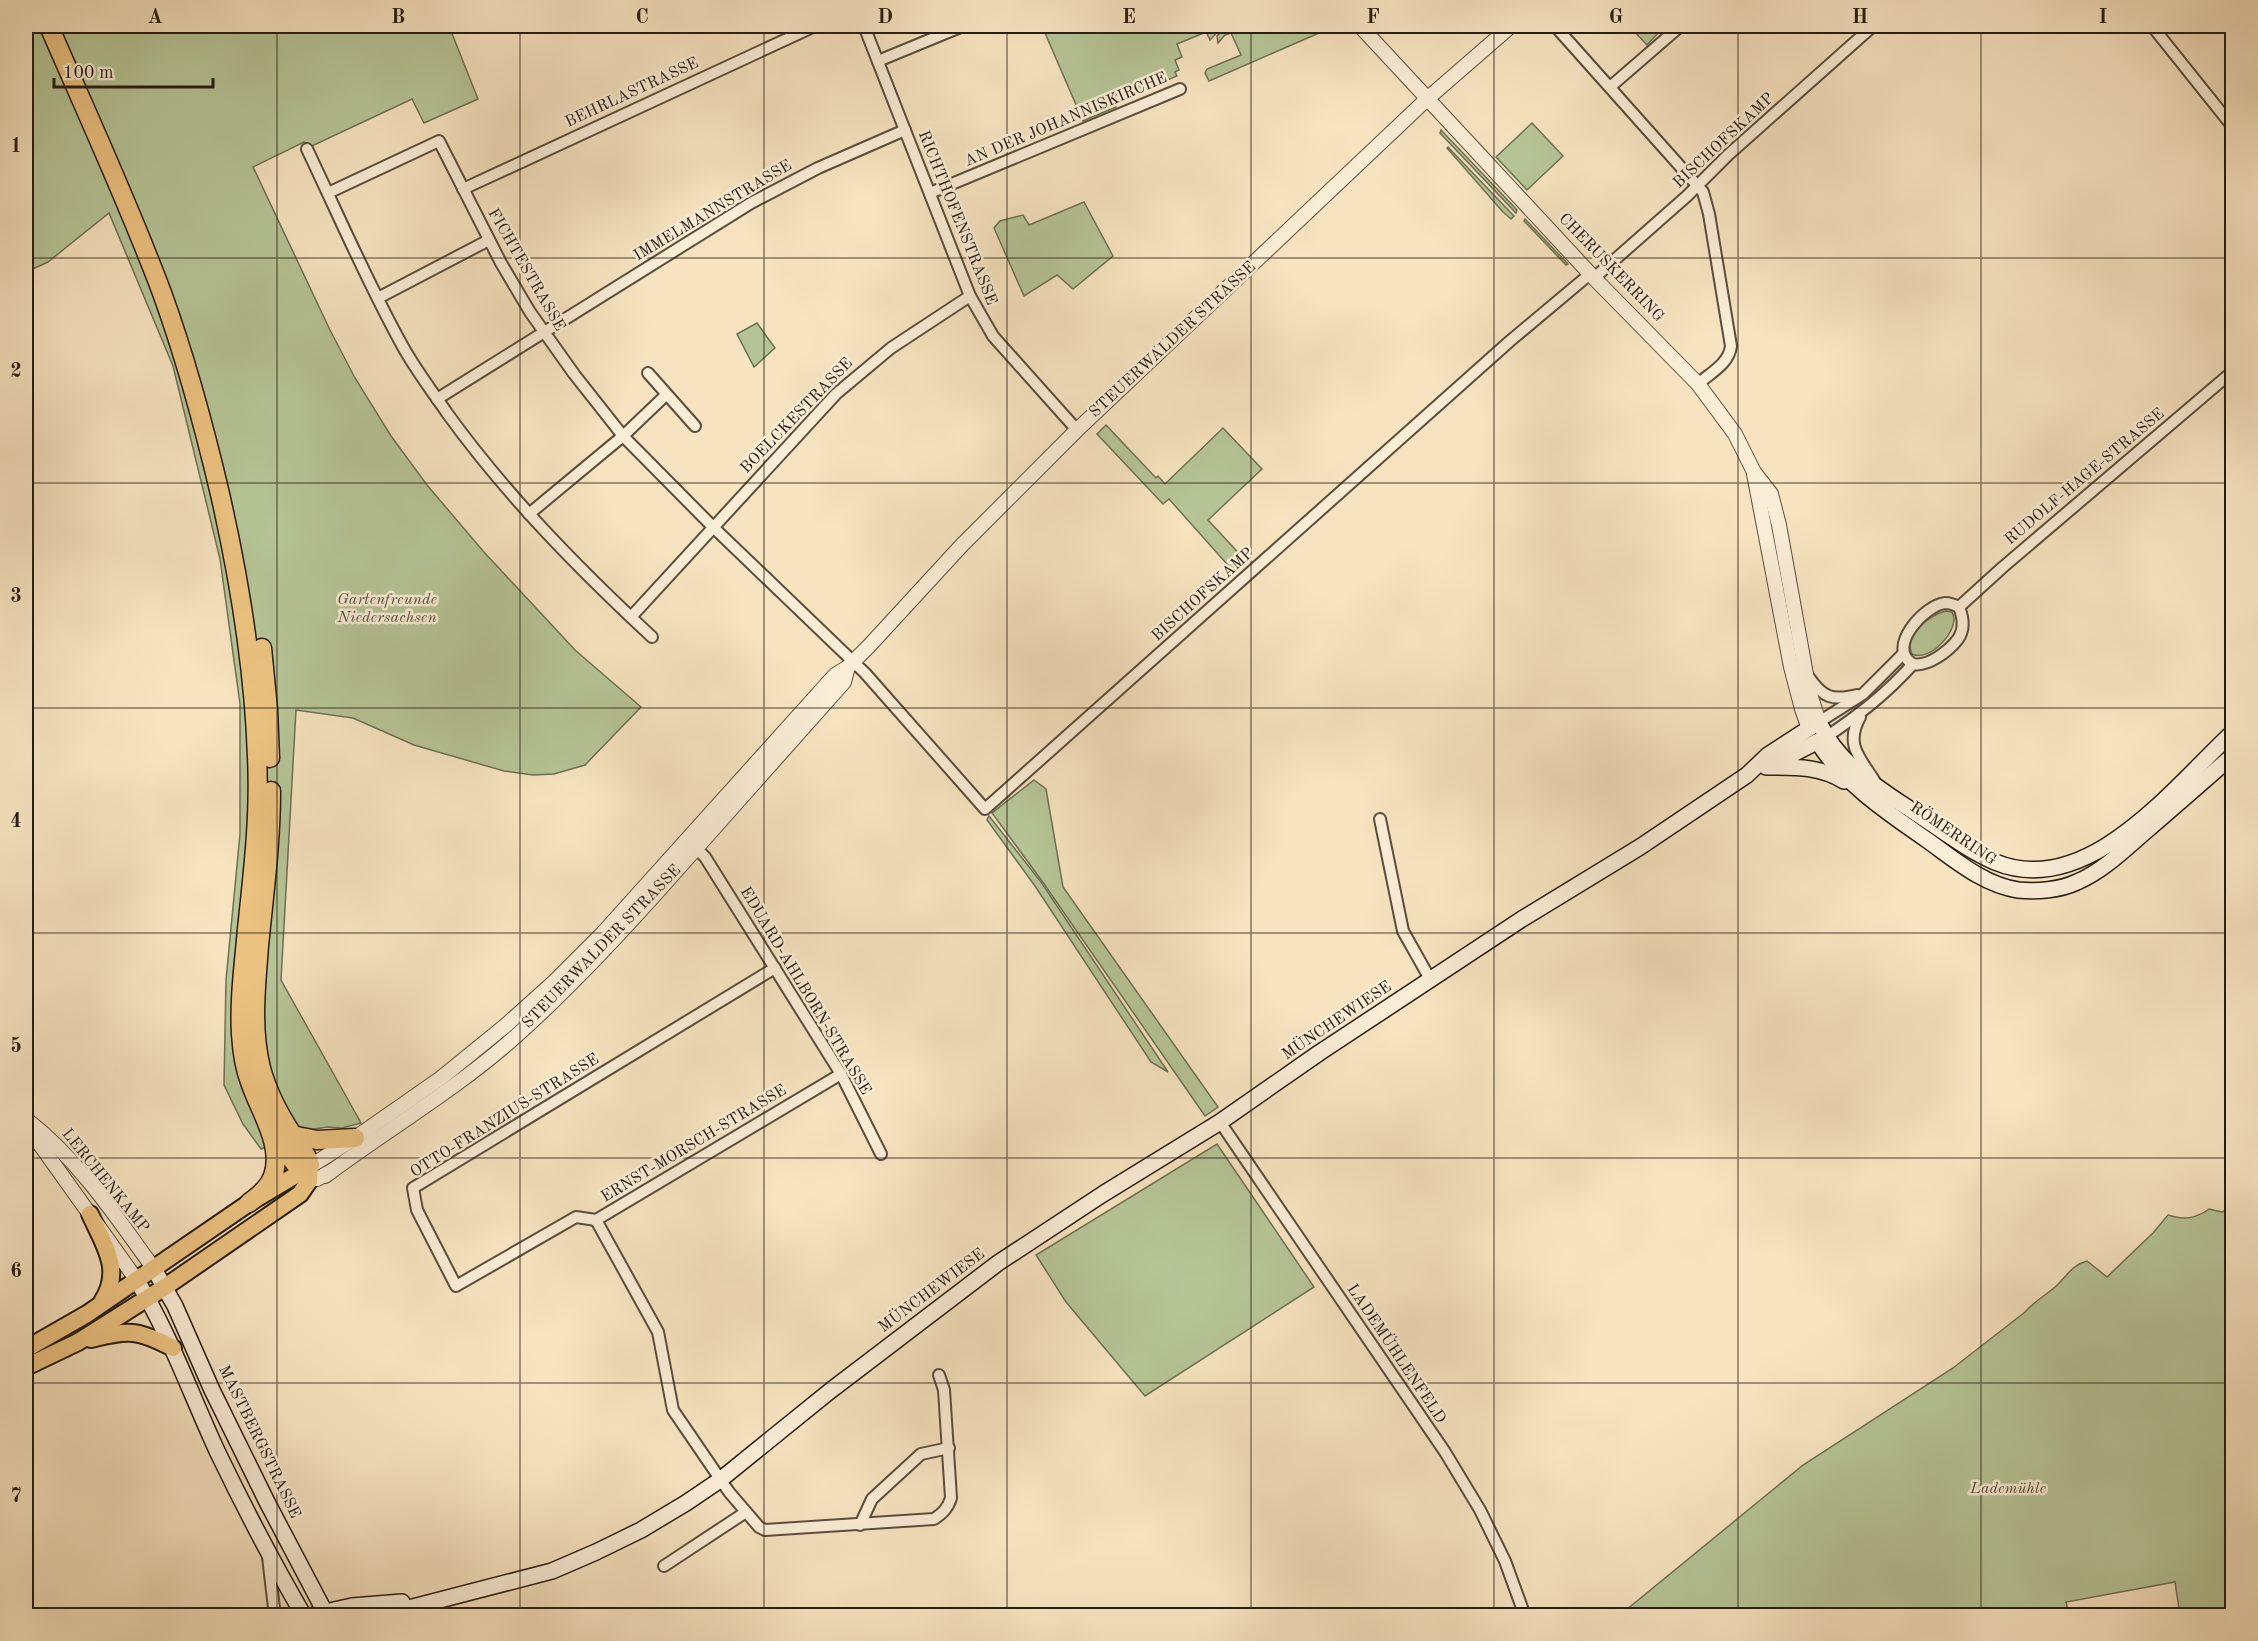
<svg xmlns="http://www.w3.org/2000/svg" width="2258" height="1641" font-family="'Old Standard TT',serif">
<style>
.green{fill:#b6c597;stroke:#6e7054;stroke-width:1.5}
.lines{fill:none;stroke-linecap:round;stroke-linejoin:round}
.minor-casing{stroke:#5a4e3d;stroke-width:14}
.tertiary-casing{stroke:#5a4e3d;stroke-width:16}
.secondary-casing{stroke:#261c11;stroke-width:18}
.primary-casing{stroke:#261c11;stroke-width:20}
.trunk-casing{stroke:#261c11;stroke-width:21}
.minor{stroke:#faedd6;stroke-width:10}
.tertiary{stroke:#faedd6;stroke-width:14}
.secondary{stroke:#faedd6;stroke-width:15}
.primary{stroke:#ecc280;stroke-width:16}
.trunk{stroke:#ecc280;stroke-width:18}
.grid{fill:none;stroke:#261c11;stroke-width:1.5;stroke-opacity:0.55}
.labels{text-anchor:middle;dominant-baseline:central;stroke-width:5;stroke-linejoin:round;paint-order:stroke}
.street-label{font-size:16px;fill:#261c11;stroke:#faedd6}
.park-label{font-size:16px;font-style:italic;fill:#514f39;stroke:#faedd6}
.neatline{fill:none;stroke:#261c11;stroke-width:2}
.grid-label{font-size:20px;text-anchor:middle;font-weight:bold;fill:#261c11}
</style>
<rect width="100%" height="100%" fill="#f7e3c0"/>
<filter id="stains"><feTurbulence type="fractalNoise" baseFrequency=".00333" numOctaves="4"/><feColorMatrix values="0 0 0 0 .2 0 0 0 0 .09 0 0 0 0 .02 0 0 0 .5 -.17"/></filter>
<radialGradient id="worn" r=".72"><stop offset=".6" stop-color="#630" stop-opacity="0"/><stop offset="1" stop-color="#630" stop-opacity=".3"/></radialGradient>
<g class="green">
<polygon points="26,26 449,26 478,99 424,123 412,99 312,146 304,142 253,167 330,330 355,378 391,436 427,485 483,551 575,650 641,707 585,765 554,774 533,775 504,771 414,745 353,718 296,710 281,980 361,1123 342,1128 328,1127 314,1129 261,1149 243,1124 224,1085 226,980 240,834 240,704 220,559 173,366 109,213 48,262 26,272"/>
<polygon points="1042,26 1156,26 1158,29 1168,26 1223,26 1210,40 1206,32 1177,44 1182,57 1175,60 1179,70 1175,72 1177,76 1138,93 1135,85 1118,92 1114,97 1116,107 1083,121"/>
<polygon points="1227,26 1258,26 1260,29 1264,27 1267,32 1280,26 1335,26 1209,81 1205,73 1207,69 1241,55 1231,33 1225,35 1218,43 1217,36"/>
<polygon points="1629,26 1659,26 1660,31 1647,45"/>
<polygon points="1532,123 1563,156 1527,190 1496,157"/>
<polygon points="1441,130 1517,210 1516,213 1440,133"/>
<polygon points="1448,147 1513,215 1514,216 1511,219 1503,212 1447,148"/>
<polygon points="1084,202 1113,256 1073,289 1057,275 1024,296 994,228 1000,221 1023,215 1029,225"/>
<polygon points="1525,219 1568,264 1566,265 1524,221"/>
<polygon points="757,323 775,348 754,367 737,334"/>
<polygon points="1106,425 1156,478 1158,476 1165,484 1223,428 1262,469 1208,520 1246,561 1234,572 1169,499 1163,504 1097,434"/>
<path d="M1946,611L1952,612C1962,629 1929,663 1912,654C1903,635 1930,615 1946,611Z"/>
<polygon points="1034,780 1046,789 1063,887 1218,1107 1205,1116 1042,881 992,813"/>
<polygon points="989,816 1041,882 1168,1072 1151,1062 1035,886 987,820"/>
<polygon points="1217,1144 1314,1287 1145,1396 1066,1302 1036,1255"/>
<path d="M2232,1207V1615H2180L2175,1582L2066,1602L2069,1615H1620L1803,1465L1953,1368L2025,1312C2034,1302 2044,1296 2054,1288C2066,1278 2071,1265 2087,1261L2107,1277L2153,1233L2168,1215C2184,1220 2195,1219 2209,1209L2222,1212Z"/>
</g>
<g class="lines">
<defs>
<g id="minor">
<polyline points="864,26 970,296 993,336 1077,430"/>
<path d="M1555,26L1703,192L1709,214L1731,346C1729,364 1710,373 1698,384"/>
<polyline points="2152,26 2232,126"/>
<polyline points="878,61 963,26"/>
<polyline points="1610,87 1677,29"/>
<path d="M307,149C338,214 367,282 402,345C415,369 432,391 447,413C507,496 578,568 652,637"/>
<polyline points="463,189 815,26"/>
<polyline points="328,193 439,141 501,263 530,312 574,374 623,436 712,526 865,673 985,809 1510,341 1590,274"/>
<polyline points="930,193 1180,89"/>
<polyline points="1594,278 1687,196 1728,155 1873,26"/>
<polyline points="378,298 489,240"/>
<polyline points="648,373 695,426"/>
<polyline points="437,399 751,203 818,168 905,130"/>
<polyline points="529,514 623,436 666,395"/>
<polyline points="1959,607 2003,567 2232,372"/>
<polyline points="631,617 836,394 891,348 970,296"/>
<path d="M1808,676C1823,698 1832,701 1857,695"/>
<path d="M1860,717C1845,744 1859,757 1874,780"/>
<polyline points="1819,722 1863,694 1903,654"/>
<path d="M1826,737C1859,715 1886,694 1913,664C1928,667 1949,651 1958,639C1965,629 1963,617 1959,607C1955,605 1950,603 1945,603C1925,605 1885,648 1913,664"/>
<polyline points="1380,819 1403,931 1430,979"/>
<polyline points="696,848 705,857 841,1074 881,1154"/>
<path d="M841,1074L596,1220L658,1332L673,1410L729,1492L759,1527L765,1530L934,1519C943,1513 948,1508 951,1498L944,1390L939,1375"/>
<polyline points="1220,1122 1445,1452 1480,1510 1505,1561 1525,1616"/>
<polyline points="596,1220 576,1217 456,1286 417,1210 413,1188 775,968"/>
<polyline points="860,1525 872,1499 921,1454 949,1448"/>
<polyline points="268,1557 274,1608 273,1616"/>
<polyline points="664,1566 746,1512"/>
</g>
<g id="tertiary">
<polyline points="1360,26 1594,278 1698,384 1735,434 1754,472 1771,494 1779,525 1809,691 1819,722"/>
<polyline points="1754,474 1791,667 1802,709 1809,729"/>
<path d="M26,1119C78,1159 116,1216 154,1269"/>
<polyline points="26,1125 136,1279"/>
<polyline points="332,1171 317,1179 301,1172 355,1138 441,1078 505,1026 554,982 602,934 835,675 848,667 869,646 962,545 1077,430 1427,99 1511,26"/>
<path d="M325,1176C388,1129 457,1089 516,1036C570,988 620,934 668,880C727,814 785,748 844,682L848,667"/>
</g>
<g id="secondary">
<path d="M1819,744C1846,785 1887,812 1927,840C1955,860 1984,885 2018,890C2037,892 2060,890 2077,882C2103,871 2125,849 2146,831C2175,806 2204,781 2232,756"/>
<polyline points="1770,766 1826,737"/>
<path d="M1766,767C1795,767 1819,766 1844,781"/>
<polyline points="154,1269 175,1306 212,1390 267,1502 327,1616"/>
<path d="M136,1279C170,1334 191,1395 218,1453C245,1509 273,1563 304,1616"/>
<polyline points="316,1614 352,1606 402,1602"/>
<path d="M378,1616L552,1571L596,1552L641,1530L686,1503L720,1480L830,1391L998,1263L1103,1194L1220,1122L1319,1053L1522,919L1640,847L1747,775L1768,755L1819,722C1838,765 1880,789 1917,814C1942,830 1967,850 1995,862C2087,900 2173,788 2232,733"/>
</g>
<g id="primary">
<path d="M90,1214C104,1245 123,1270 102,1302"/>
<path d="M91,1339C129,1330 137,1329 173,1348"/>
<polyline points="26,1349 87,1314 249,1203 301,1172"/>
<polyline points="26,1367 78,1342 165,1287 300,1194 309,1181 310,1165"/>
</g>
<g id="trunk">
<path d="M49,26C87,114 128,202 162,293C186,359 204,426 220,494C240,582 254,667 257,757C260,815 253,872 247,929C244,964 239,999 241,1034C242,1050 244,1067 250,1082C259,1110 284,1145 273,1176C269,1188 259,1195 249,1203"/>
<polyline points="262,648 268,709 270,758"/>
<path d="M271,791C271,843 264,894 259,946C256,986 251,1028 261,1068C267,1091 279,1114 292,1134C298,1144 307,1153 310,1165"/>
<polyline points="274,1135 301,1172"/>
<polyline points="292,1135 317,1140 355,1138"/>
</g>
</defs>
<use href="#minor" class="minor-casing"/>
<use href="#tertiary" class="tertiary-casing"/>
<use href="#secondary" class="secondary-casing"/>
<use href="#primary" class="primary-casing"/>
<use href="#trunk" class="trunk-casing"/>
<use href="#minor" class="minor"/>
<use href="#tertiary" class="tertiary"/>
<use href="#secondary" class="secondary"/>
<use href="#primary" class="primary"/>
<use href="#trunk" class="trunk"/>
</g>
<path class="grid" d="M277,26V1616M520,26V1616M764,26V1616M1007,26V1616M1251,26V1616M1494,26V1616M1738,26V1616M1981,26V1616M26,258H2232M26,483H2232M26,708H2232M26,933H2232M26,1158H2232M26,1383H2232"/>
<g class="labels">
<g class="street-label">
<text transform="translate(632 93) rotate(-25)">BEHRLASTRASSE</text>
<text transform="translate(1066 120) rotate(-23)">AN DER JOHANNISKIRCHE</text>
<text transform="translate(1724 141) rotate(-43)">BISCHOFSKAMP</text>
<text transform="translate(713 211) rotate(-31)">IMMELMANNSTRASSE</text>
<text transform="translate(957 218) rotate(68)">RICHTHOFENSTRASSE</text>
<text transform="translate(1611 268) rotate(46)">CHERUSKERRING</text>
<text transform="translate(526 270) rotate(60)">FICHTESTRASSE</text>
<text transform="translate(1173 340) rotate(-43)">STEUERWALDER STRASSE</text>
<text transform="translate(797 416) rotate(-46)">BOELCKESTRASSE</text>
<text transform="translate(2085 477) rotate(-40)">RUDOLF-HAGE-STRASSE</text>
<text transform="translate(1203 595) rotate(-42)">BISCHOFSKAMP</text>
<text transform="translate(1953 834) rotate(34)">RÖMERRING</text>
<text transform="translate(602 947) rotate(-46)">STEUERWALDER STRASSE</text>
<text transform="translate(805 991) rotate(59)">EDUARD-AHLBORN-STRASSE</text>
<text transform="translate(1337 1021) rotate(-34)">MÜNCHEWIESE</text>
<text transform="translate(505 1116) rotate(-32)">OTTO-FRANZIUS-STRASSE</text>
<text transform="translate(694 1144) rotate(-31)">ERNST-MORSCH-STRASSE</text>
<text transform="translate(105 1181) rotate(51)">LERCHENKAMP</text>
<text transform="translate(932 1291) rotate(-37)">MÜNCHEWIESE</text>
<text transform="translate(1396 1354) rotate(56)">LADEMÜHLENFELD</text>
<text transform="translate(259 1442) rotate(64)">MASTBERGSTRASSE</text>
</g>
<g class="park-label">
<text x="387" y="600">Gartenfreunde<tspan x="387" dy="18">Niedersachsen</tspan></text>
<text x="2008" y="1489">Lademühle</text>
</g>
</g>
<rect width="2258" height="1641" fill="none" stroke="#f7e3c0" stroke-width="66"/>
<path d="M54 78v9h159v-9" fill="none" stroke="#261c11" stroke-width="3"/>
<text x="63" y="78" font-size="18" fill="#261c11" stroke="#faedd6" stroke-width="4.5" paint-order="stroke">100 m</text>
<rect x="33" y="33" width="2192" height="1575" class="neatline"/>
<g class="grid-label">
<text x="155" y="23">A</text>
<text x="398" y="23">B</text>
<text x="642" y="23">C</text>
<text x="885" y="23">D</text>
<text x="1129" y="23">E</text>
<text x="1373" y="23">F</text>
<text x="1616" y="23">G</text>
<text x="1860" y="23">H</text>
<text x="2103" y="23">I</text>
<text x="16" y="152">1</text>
<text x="16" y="377">2</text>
<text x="16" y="602">3</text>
<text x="16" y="827">4</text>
<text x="16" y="1052">5</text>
<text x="16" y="1277">6</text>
<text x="16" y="1502">7</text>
</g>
<rect width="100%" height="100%" filter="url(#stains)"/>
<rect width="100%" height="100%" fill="url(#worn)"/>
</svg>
